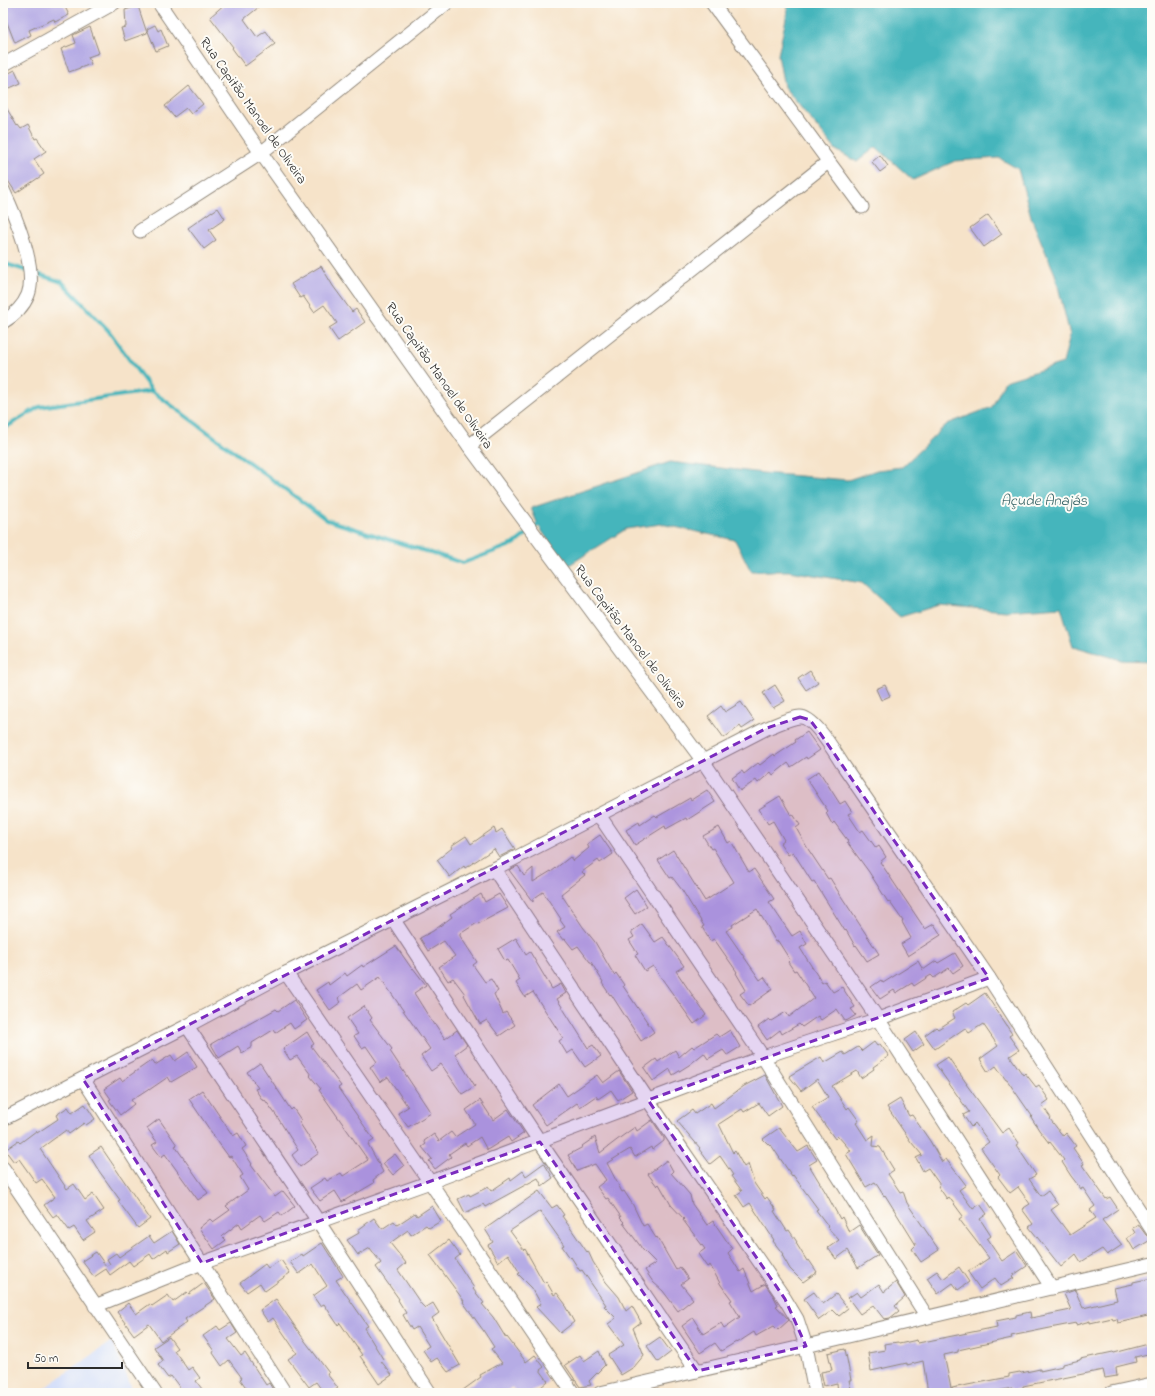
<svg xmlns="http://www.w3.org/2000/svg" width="1155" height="1396" font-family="'Indie Flower',sans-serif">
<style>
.built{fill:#cedafa}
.water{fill:#45b5bc;stroke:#387074}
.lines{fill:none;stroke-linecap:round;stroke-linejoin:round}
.stream{stroke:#45b5bc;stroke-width:4}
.building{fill:#b6ace5}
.street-casing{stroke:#90877a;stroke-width:15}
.street{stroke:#fff;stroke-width:13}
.marked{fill:#7b2cbf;fill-opacity:0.2;stroke:#7b2cbf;stroke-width:3;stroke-dasharray:8 5;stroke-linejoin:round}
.labels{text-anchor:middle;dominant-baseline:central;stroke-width:4;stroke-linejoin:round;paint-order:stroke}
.street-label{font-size:14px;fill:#2b2b2b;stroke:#fdfcf7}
.water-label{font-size:15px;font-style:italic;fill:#356265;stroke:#fdfcf7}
</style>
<rect width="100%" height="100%" fill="#fdfcf7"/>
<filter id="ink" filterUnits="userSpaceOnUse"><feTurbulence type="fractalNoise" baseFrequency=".025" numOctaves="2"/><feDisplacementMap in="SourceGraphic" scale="8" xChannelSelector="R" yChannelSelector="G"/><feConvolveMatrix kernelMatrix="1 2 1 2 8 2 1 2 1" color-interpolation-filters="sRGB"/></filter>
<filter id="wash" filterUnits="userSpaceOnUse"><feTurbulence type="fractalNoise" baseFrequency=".012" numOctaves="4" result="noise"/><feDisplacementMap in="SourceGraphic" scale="16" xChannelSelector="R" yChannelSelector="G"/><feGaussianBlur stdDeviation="0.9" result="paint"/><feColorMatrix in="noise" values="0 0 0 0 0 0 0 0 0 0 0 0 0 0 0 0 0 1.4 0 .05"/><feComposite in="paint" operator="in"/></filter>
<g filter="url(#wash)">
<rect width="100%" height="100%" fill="#f6e3c9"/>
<polygon class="built" points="112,1341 134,1393 38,1393"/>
<polygon class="water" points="788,3 1152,3 1152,661 1121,660 1073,646 1061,607 1006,611 939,605 900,617 862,583 789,571 751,571 735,540 661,524 626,529 566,567 538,525 531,508 670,462 763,473 848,480 877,470 902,467 947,424 992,407 1005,381 1063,363 1070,335 1055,274 1032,220 1018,169 999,158 955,161 913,180 876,147 857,162 836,150 784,87 778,55 787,14"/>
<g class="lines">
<g class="stream">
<polyline points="3,263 62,282 108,330 152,391"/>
<polyline points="3,429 39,407 152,391 327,520 463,563 514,544 538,525"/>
</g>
</g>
<g id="blocks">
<g class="building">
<polygon points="3,3 63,3 69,15 55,22 54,19 29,30 31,35 15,43 6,20 3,22"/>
<polygon points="226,3 264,3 244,19 257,37 266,31 275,44 245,66 232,48 233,47 210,17"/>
<polygon points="138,6 147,33 125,41 121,28 126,27 125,10"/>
<polygon points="155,25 158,31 161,29 168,46 156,51 147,29"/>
<polygon points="90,27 99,53 88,57 91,64 69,72 61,49 76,43 73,35"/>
<polygon points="15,70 21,83 3,91 3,76"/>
<polygon points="189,86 203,104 191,114 186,108 174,117 165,106"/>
<polygon points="3,102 17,126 18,125 21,129 28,125 35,139 37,138 46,151 34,159 44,174 16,193 3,173"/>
<polygon points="880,155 888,166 880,172 872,162"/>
<polygon points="218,208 225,219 209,230 216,240 204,249 188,228 212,211 212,212"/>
<polygon points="988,215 1002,234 984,247 970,228"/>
<polygon points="321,266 333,286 352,312 356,309 365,322 338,341 329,328 337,323 324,305 314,312 303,296 300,298 291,284"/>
<polygon points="810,670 818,682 806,690 798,678"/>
<polygon points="775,685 785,701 773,708 763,693"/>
<polygon points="885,685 890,696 881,700 876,689"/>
<polygon points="741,702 754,721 742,729 740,726 724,738 708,716 721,706 725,712"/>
<polygon points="807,732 820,750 807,759 806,757 791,767 788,763 773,775 771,772 758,783 756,780 740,791 732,778 742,771 744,774 758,763 760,765 774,754 775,756 796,742 795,740"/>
<polygon points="819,771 840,804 845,801 852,812 848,814 860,832 863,830 876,848 879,846 886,857 880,862 925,929 934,924 941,935 908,956 901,944 911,938 902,922 903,921 889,901 888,902 869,872 847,842 848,841 834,822 832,824 826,813 828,811 807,779"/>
<polygon points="707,790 715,802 687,820 686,818 666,829 665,826 635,845 626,830 639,822 640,825 655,815 657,817 690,798 691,800"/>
<polygon points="780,796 791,815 793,814 800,825 796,828 808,849 828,879 830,878 841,896 879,954 867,961 856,945 855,946 846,930 845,931 814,881 812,882 793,852 788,855 780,843 784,840 773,821 768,824 759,809"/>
<polygon points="719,827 728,843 731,841 749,872 754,869 774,899 769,902 792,936 800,931 807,944 800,948 822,983 825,981 833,992 842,987 855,1007 851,1009 856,1015 848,1020 845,1021 837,1009 821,1020 818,1016 802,1027 799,1024 782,1034 780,1030 767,1040 758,1027 769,1019 771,1021 786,1012 789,1017 814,998 796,970 794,971 788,962 790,960 778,941 776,942 769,930 769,929 757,909 732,925 733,927 726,931 760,980 764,977 773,989 749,1006 740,994 746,990 736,973 737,972 714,939 710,941 702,927 704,926 682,890 672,877 670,878 658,860 673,850 705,901 734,882 713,848 711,849 703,836"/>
<polygon points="494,828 496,833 502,829 515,849 499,857 494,849 465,868 464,866 450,877 437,860 452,848 451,846 466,836 471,844"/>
<polygon points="600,835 613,854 600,863 598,860 582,872 585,875 561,894 583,927 595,942 614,975 616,973 624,985 623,986 654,1032 641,1041 611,994 610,995 602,983 603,982 591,962 590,962 578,946 573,949 565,939 563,940 557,932 565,927 560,920 561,919 543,892 533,899 533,902 509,870 518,866 524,876 533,868 533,882 551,871 551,872 570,857 573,861 589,848 587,844"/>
<polygon points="636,889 647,906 635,914 624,898"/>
<polygon points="481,894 485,902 499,894 508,908 478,924 477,923 460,934 460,936 477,962 473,965 485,982 491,979 498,991 494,994 503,1014 506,1012 515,1025 499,1036 487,1020 480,1024 464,995 465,994 453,978 448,981 439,967 455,956 444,941 428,951 420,938 433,931 452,917 450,914"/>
<polygon points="642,924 655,942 663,937 684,966 676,971 706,1015 694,1024 653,966 645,971 635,955 638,954 629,940 634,937 631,932"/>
<polygon points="516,938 526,955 530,952 552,989 561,984 566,993 557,999 588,1048 593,1045 601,1056 585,1067 573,1050 567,1054 559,1041 563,1038 533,992 525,997 516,983 520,980 508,960 505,961 498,949"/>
<polygon points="396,946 412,969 413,968 426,985 414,993 434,1025 435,1024 445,1039 457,1030 467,1045 455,1054 475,1086 462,1094 441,1064 431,1071 421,1056 430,1049 380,977 361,990 357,984 338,998 341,1002 330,1010 316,990 328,982 329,985 345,973 347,976 362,965 363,967"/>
<polygon points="955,953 963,966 953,973 949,968 934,978 931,975 914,986 912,983 896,993 894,990 880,999 871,987 881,980 883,983 918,961 923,970 936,961 938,963"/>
<polygon points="985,993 1012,1034 1009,1036 1019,1050 1010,1056 1023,1075 1025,1073 1036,1087 1039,1085 1049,1100 1042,1105 1051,1118 1050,1119 1063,1136 1066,1133 1076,1146 1073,1148 1084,1164 1082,1165 1106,1199 1110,1197 1118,1209 1102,1220 1122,1245 1107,1255 1102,1249 1081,1262 1076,1254 1061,1267 1029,1227 1033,1224 1022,1209 1030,1204 1018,1187 1010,1193 998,1177 1000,1175 981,1148 989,1142 975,1123 971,1127 963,1115 969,1112 936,1065 948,1057 967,1084 966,1084 1002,1133 1009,1128 1019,1143 1016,1145 1036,1175 1029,1179 1041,1196 1048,1191 1058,1205 1051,1210 1070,1235 1096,1218 1090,1210 1095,1206 1083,1188 1081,1189 1071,1176 1062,1162 1064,1160 1050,1142 1049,1143 1039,1130 1031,1117 1032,1116 1007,1080 1006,1080 996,1066 988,1072 980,1059 998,1046 983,1024 969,1033 965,1028 935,1049 925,1035 936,1027 938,1029 955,1018 952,1012 966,1003 968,1005"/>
<polygon points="294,1000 307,1020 294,1029 290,1023 275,1033 273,1030 252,1043 252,1047 242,1053 238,1046 219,1058 211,1044 228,1034 229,1035 276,1009 278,1011"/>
<polygon points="364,1006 372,1018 370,1020 392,1049 390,1051 431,1113 408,1127 398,1113 408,1107 388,1077 380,1082 370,1067 377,1062 366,1046 362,1048 354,1036 358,1034 347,1018"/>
<polygon points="730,1030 740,1047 727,1055 723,1050 708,1059 704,1053 689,1065 673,1075 670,1069 653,1081 644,1068 656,1059 658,1062 675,1050 679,1057 692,1046 694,1048 716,1034 719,1037"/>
<polygon points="307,1032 314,1044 311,1046 341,1086 338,1088 374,1140 368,1144 383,1172 373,1180 374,1183 342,1202 335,1191 320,1201 310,1188 325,1178 327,1181 341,1173 343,1176 368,1160 319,1090 321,1089 310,1076 311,1075 297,1056 290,1060 283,1049"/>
<polygon points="916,1032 924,1044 913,1052 905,1040"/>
<polygon points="874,1042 877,1046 880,1044 889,1056 873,1067 874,1069 861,1078 857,1071 832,1086 847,1109 849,1107 859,1121 856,1123 867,1140 874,1135 873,1146 880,1147 894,1170 888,1174 900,1192 903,1191 907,1203 939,1250 921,1262 912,1249 916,1245 885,1195 884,1196 875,1182 866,1187 846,1154 851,1151 838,1136 835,1139 812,1107 828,1097 817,1079 801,1091 789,1076 821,1057 824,1063 843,1052 845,1055 858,1047 862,1051"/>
<polygon points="188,1052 197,1067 171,1082 168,1077 149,1090 148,1089 131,1100 134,1104 120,1115 109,1100 111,1099 104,1089 120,1078 122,1081 152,1060 155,1065 171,1055 175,1061"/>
<polygon points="260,1063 291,1110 293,1108 301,1120 299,1122 319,1153 300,1167 292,1155 298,1150 276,1115 265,1100 263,1101 255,1089 258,1088 247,1072"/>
<polygon points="619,1071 632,1091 618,1100 611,1090 598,1099 596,1096 580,1107 577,1103 546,1125 532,1105 559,1084 567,1096 597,1075 603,1083"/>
<polygon points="765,1075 782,1106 768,1116 759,1103 744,1112 742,1109 719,1124 733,1153 735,1151 744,1167 748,1164 754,1183 765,1199 767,1197 776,1210 774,1211 787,1231 789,1230 797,1242 796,1243 807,1261 809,1260 817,1272 803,1282 790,1269 782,1255 783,1254 773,1241 774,1240 750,1203 744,1207 736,1195 742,1191 731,1176 733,1175 720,1156 710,1164 699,1149 700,1148 677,1121 692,1110 695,1114 711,1103 714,1108 744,1086"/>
<polygon points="202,1090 233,1136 238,1133 246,1146 242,1149 252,1164 251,1165 275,1197 283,1191 295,1206 282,1216 279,1212 265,1221 260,1215 242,1228 239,1223 222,1236 226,1240 214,1249 199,1228 210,1219 213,1222 230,1210 226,1206 248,1190 240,1177 243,1175 231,1156 229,1157 218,1142 189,1099"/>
<polygon points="900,1099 909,1116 912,1115 930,1141 942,1162 946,1159 966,1185 959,1190 973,1209 980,1204 987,1214 980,1219 991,1236 987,1239 1002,1261 1017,1251 1027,1266 1012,1276 1014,1278 1001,1286 995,1278 980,1289 968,1272 989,1258 959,1219 963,1216 949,1197 947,1199 938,1186 940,1185 928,1168 923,1171 916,1158 922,1155 911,1142 887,1107"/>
<polygon points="480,1100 493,1120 508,1109 524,1133 511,1142 508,1137 487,1150 480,1137 467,1146 465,1143 449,1154 451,1157 435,1169 429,1161 432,1159 422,1147 426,1144 424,1141 434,1134 439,1141 451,1132 455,1137 475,1124 466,1110"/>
<polygon points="85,1104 95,1119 86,1125 84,1123 69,1134 66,1130 40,1149 67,1189 74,1184 85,1200 93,1194 104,1210 87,1221 95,1232 83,1240 74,1227 69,1230 57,1214 53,1217 44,1205 55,1197 42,1179 36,1183 19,1159 14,1162 5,1150 18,1141 20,1143 36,1131 37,1133 58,1119 56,1115 68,1107 72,1113"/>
<polygon points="159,1119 177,1145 175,1146 208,1193 198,1200 165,1154 161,1157 152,1145 157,1142 147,1128"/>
<polygon points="652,1120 664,1138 664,1141 652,1150 651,1147 635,1157 630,1149 607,1163 622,1192 624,1191 633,1205 643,1226 647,1224 656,1238 657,1237 676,1270 680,1267 688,1279 681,1284 693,1299 678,1311 663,1291 653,1282 645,1270 656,1263 641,1248 641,1247 623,1223 624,1222 620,1218 621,1217 608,1198 606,1199 597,1187 606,1180 595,1164 577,1171 568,1155 583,1147 582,1146 595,1137 600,1153 621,1137 635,1127 637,1131"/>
<polygon points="779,1128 798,1152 808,1146 817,1160 809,1165 826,1193 840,1219 842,1217 849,1232 859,1225 878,1255 858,1268 848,1250 836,1259 828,1248 839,1240 827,1227 828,1226 816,1210 818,1209 793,1175 792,1176 771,1145 770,1146 763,1139"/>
<polygon points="101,1147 150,1219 138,1228 118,1201 120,1200 99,1171 89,1155"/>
<polygon points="395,1154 404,1166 393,1175 383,1163"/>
<polygon points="667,1160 673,1171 671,1173 690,1195 692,1204 707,1225 713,1221 722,1234 732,1249 728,1253 740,1272 744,1269 753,1291 765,1284 774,1297 778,1305 776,1306 789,1320 778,1330 774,1326 756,1336 754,1332 737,1343 736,1342 721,1351 715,1343 700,1353 682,1326 693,1318 703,1334 721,1323 724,1328 740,1317 730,1301 732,1300 721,1285 710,1265 707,1267 698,1254 705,1249 683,1220 684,1219 671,1205 659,1184 657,1186 648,1174"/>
<polygon points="544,1163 553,1178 542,1186 538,1178 485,1207 483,1204 465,1213 458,1199 469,1194 470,1196 488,1187 491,1191 510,1178 511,1180 523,1171 526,1176"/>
<polygon points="539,1191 552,1208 557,1205 564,1215 562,1216 587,1252 588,1251 593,1262 606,1282 619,1297 626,1311 632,1306 641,1322 633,1328 644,1355 634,1367 621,1375 608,1355 624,1345 608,1324 616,1318 604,1306 606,1305 582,1270 580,1271 571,1257 570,1258 562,1246 564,1245 540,1211 510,1231 524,1250 525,1249 544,1283 546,1281 554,1295 557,1293 566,1305 565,1306 574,1322 560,1333 536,1307 541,1304 532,1288 518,1274 520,1273 508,1254 498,1262 488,1245 493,1242 485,1229"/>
<polygon points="432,1206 441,1221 429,1228 426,1225 411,1235 408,1230 390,1243 406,1263 398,1270 421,1304 425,1308 433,1303 439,1313 432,1318 460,1365 448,1372 437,1358 431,1362 423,1350 429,1346 417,1327 412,1330 403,1315 406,1313 398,1300 399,1299 376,1267 381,1263 370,1248 358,1255 347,1240 359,1233 358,1230 374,1218 382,1229 394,1221 397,1225 415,1213 417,1216"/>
<polygon points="1138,1224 1146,1235 1152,1239 1134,1250 1127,1238 1135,1233 1132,1228"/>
<polygon points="172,1231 180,1244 168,1252 167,1249 153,1259 150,1254 133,1266 129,1261 110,1275 106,1269 94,1277 82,1261 96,1252 106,1266 110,1264 107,1259 116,1253 119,1257 149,1236 154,1243"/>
<polygon points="449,1240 460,1255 455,1259 474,1288 473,1289 484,1303 482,1304 493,1317 506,1338 507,1337 526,1362 535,1355 544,1367 540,1370 548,1381 540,1388 528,1393 516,1393 512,1387 504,1393 459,1393 481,1377 480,1375 502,1363 491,1349 494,1347 483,1330 463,1302 464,1301 430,1255"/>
<polygon points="322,1243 343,1276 336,1280 368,1326 364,1328 383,1359 381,1361 392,1375 379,1384 360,1356 362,1355 340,1323 338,1325 324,1304 320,1306 313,1296 327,1286 313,1264 299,1274 290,1262 302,1254 303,1256"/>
<polygon points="281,1260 290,1273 265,1291 260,1283 247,1292 240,1283 265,1264 268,1268"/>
<polygon points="959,1267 969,1282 958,1290 953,1283 938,1294 927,1278 937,1271 943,1279"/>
<polygon points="1152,1278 1152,1315 1118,1323 1117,1319 1113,1320 1112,1318 1090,1323 1090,1321 1076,1325 1076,1323 1055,1327 1011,1336 1012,1338 958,1350 958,1352 944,1355 952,1393 928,1393 923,1361 907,1365 907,1363 871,1371 868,1353 885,1350 884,1344 898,1342 899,1344 917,1340 918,1343 997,1327 996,1321 1016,1317 1016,1315 1030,1312 1031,1318 1071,1310 1064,1294 1075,1290 1083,1308 1117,1300 1114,1288 1133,1284 1133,1282"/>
<polygon points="896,1282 905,1297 895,1306 899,1311 890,1318 884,1319 873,1305 860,1314 848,1298 857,1292 861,1297 879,1284 884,1292"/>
<polygon points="204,1283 215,1299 185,1319 187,1322 161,1341 149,1324 134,1335 117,1312 128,1303 136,1314 150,1304 152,1306 168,1295 173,1302 187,1292 189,1294"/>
<polygon points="814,1292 823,1304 836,1294 848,1309 839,1316 833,1310 819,1320 804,1299"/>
<polygon points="276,1299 305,1341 329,1373 327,1374 338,1388 331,1393 324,1393 316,1382 309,1387 288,1359 297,1353 273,1318 268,1322 260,1310"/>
<polygon points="231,1323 237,1333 228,1339 241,1356 245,1353 266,1385 269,1383 275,1393 250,1393 240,1379 242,1378 229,1360 222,1366 213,1353 214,1351 203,1336 217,1326 220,1330"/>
<polygon points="169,1337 177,1348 174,1350 188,1370 192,1367 200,1378 196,1381 205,1393 184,1393 171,1376 168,1378 158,1365 163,1361 154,1347"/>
<polygon points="660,1337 671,1352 658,1362 647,1346"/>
<polygon points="1152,1343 1152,1353 1135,1357 1136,1362 1116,1367 1117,1376 1105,1378 1103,1370 1023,1386 1023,1388 1012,1390 1012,1388 988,1393 953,1393 952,1388 1009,1377 1009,1374 1020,1372 1021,1373 1040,1369 1040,1371 1063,1366 1063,1364 1080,1360 1080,1359 1113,1352 1114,1353"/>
<polygon points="845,1349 851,1380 849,1380 852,1393 838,1393 837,1383 824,1386 821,1372 832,1370 828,1353"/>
<polygon points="599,1351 605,1365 589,1381 591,1385 580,1387 565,1365 580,1355 584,1361"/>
</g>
</g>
</g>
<g filter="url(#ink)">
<use href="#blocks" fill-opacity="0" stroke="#90877a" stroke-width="1"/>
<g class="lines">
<defs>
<g id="street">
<polyline points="159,3 261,153 469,446 703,761 878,1019 1052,1288"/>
<polyline points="712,3 862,207"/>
<polyline points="3,65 114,3"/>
<path d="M3,190C15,215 38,269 28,295C23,307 13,316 3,322"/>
<polyline points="140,231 261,153 447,3"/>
<polyline points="469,446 828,162"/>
<polyline points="599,815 763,1057 927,1317"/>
<polyline points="494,869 648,1100 785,1299 797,1319 806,1346 815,1393"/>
<polyline points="393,919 540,1142 697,1371"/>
<polyline points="286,973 430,1182 573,1393"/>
<polyline points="187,1026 318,1221 430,1393"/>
<polyline points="83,1079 285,1393"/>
<path d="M3,1119L187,1026L286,973L494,869L767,728C776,725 791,717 800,717C815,717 835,753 843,765L989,978L1152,1230"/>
<polyline points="3,1168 155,1393"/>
<polyline points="95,1306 202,1263 430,1182 763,1057 878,1019 989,978"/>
<polyline points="600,1393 806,1346 1152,1264"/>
<polyline points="1111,1393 1152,1384"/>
</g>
</defs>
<use href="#street" class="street-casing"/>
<use href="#street" class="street"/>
</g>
</g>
<path class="marked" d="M800,717L810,720L820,733L989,978L648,1100L785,1299L806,1346L697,1371L540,1142L202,1263L83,1079L767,728Z"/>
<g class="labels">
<g class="street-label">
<text transform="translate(253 111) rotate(55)">Rua Capitão Manoel de Oliveira</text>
<text transform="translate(439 376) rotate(55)">Rua Capitão Manoel de Oliveira</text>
<text transform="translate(630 637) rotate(53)">Rua Capitão Manoel de Oliveira</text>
</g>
<g class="water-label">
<text x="1044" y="501">Açude Anajás</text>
</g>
</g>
<rect width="1155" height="1396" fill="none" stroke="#fdfcf7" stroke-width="16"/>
<path d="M28 1362v6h94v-6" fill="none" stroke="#2b2b2b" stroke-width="2"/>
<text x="34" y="1362" font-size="12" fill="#2b2b2b" stroke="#fdfcf7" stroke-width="3" paint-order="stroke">50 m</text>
</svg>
